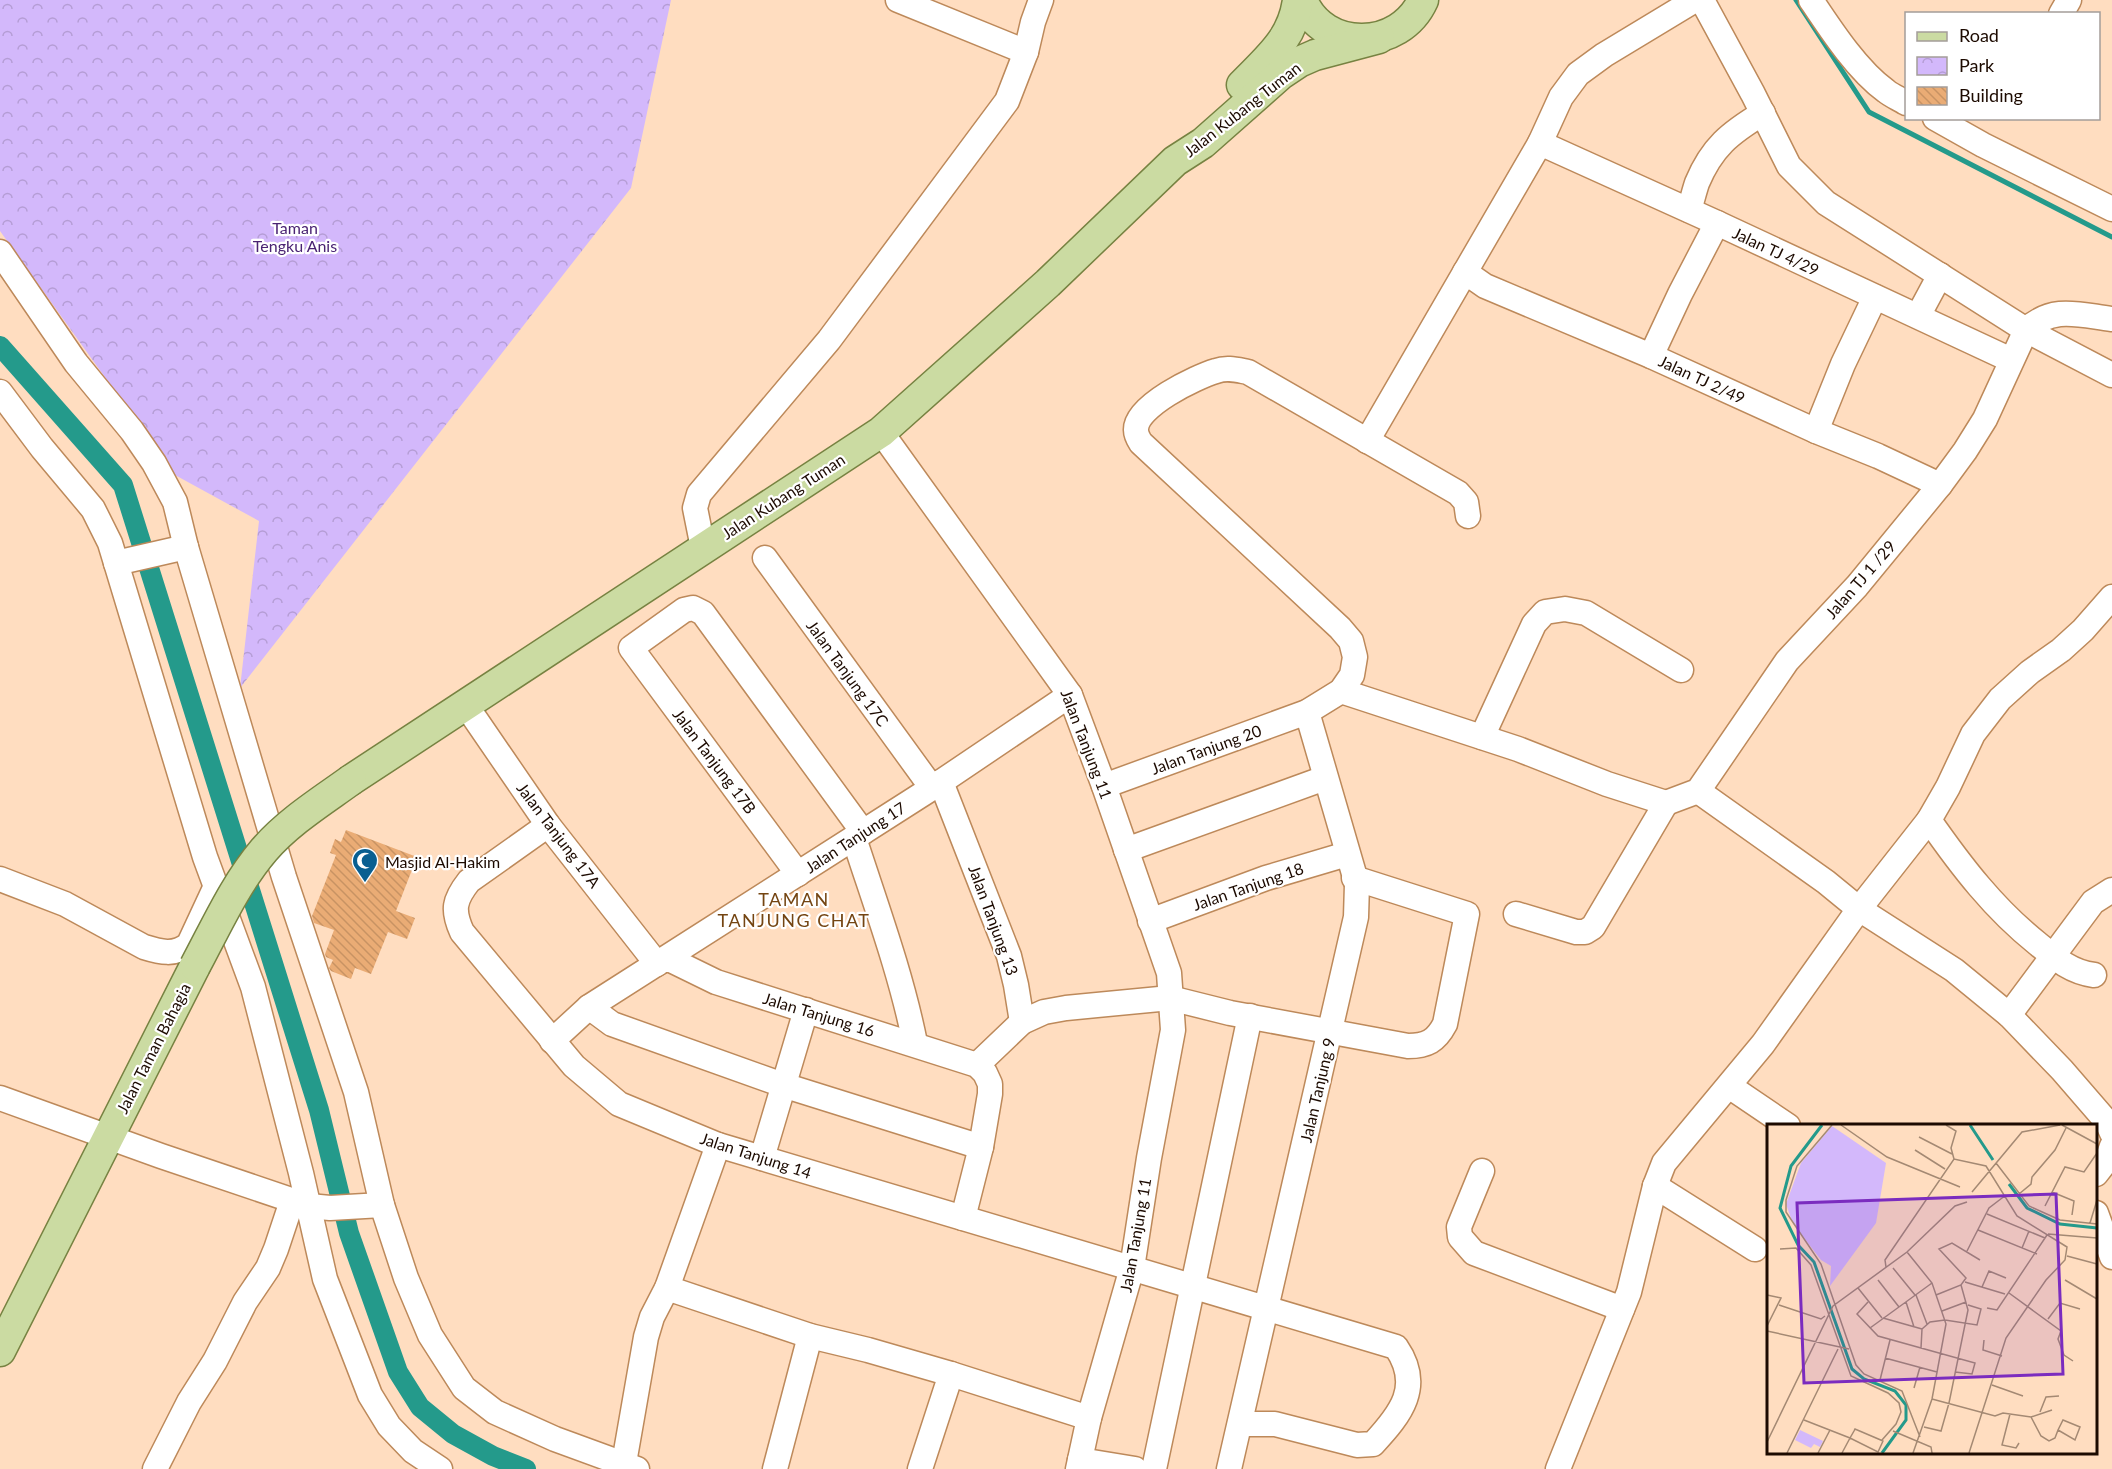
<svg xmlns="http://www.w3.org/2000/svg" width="2112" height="1469" font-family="Lato,sans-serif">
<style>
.park{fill:url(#park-crowns)}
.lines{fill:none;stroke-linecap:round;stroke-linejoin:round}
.stream{stroke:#249a8b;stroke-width:5}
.canal{stroke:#249a8b;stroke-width:20}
.building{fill:url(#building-back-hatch)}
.minor-casing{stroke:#bd895a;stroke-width:27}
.major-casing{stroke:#778241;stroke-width:33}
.minor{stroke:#fff;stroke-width:24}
.major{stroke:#cbdba2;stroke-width:30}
.major-bridge-casing{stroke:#778241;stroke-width:33;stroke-linecap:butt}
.major-bridge{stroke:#cbdba2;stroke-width:30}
.labels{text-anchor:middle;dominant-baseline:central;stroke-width:4.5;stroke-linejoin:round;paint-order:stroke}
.street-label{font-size:16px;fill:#1c0a00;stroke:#fff}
.park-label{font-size:16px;fill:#4a2373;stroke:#fff}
.poi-label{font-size:16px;fill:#1c0a00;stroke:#fff;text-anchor:start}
.neighbourhood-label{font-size:18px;letter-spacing:1.5px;fill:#744512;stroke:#fff}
.inset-river{fill:none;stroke:#249a8b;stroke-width:3}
.inset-road{fill:none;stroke:#a48973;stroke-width:1.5}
.view{fill:#7b2cbf;fill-opacity:0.15;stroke:#7b2cbf;stroke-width:3}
.inset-edge{fill:none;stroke:#1c0a00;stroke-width:3}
</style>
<defs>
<pattern id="park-crowns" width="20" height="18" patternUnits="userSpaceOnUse" patternTransform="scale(1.5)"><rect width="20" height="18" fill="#d3b8fb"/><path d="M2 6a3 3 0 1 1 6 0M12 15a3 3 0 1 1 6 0" fill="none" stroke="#b59dd5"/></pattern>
<pattern id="building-back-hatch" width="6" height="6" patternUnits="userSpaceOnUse" patternTransform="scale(1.5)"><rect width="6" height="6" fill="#eaac75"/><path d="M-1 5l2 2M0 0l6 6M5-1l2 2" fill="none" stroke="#c89363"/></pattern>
</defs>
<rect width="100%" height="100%" fill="#ffddc0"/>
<polygon class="park" points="0,0 671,0 631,188 240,688 259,521 175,475 0,231"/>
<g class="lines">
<polyline class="stream" points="1796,0 1869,112 2112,237"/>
<polyline class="canal" points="0,346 123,485 319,1110 349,1233 398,1372 420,1407 453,1434 493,1456 526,1469"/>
</g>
<polygon class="building" points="346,830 417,857 396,911 415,918 407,939 388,932 371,974 355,968 351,979 331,971 329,968 333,960 326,957 325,954 334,930 314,923 312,916 336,855 330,853 335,839 341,842"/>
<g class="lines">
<defs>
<g id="minor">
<polyline points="898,0 1026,52"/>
<polyline points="1702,0 1753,94 1789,166 1826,203 2026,330 2112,375"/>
<path d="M1811,0C1831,30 1857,70 1886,91C1892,96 1900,99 1906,103"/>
<polyline points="2061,14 2069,0"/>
<polyline points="1935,118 1983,145 2112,209"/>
<polyline points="1540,143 1717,223 2011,360"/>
<path d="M1689,210C1692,201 1694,192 1697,183C1712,147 1730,133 1763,113"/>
<polyline points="0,252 76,363 132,431 154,463 175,502 186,547 284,877 356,1092 382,1205 406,1278 430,1335 464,1388 495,1412 555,1439 637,1469"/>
<polyline points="1465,272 1485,286 1651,356 1816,431 1878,456 1940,485"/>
<polyline points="1918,316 1940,275"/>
<polyline points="1651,356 1680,294 1717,223"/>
<polyline points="0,392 42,448 93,509 110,543 205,857 253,987 301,1173 325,1279 370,1395 389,1426 413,1451 440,1469"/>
<polyline points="1816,431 1843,364 1875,297"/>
<polyline points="881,432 1070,695 1104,786 1169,973 1173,1030 1149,1158 1132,1268 1089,1418 1078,1469"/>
<polyline points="1367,441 1540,143 1561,97 1578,74 1604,55 1695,0"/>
<polyline points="703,548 695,508 699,494 829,340 1007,101 1026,52 1033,22 1041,0"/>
<polyline points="765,558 932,788"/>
<polyline points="116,563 186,547"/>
<polyline points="1341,691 1518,749 1607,784 1666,803"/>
<polyline points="465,704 548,825 657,964"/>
<polyline points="1482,737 1534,624 1545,612 1565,609 1586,613 1681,670"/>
<polyline points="941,782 1009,956 1016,985 1022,1022"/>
<path d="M1104,786L1307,712L1341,691L1352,675L1355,657L1351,641L1340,628L1141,443C1139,440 1136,434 1136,430C1135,406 1196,377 1216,371C1227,367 1237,370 1248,372L1458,493L1466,502L1468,516"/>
<polyline points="1698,791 1826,882 1859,909 1954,970 2009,1015 2062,1070 2107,1122 2112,1133"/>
<path d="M1666,803L1698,791L1787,661L1857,586L1940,485L1965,451L1985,419L2026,330C2053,305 2079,315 2112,319"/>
<path d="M1929,820C1961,866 1994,909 2038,944C2056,959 2071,972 2094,975"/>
<path d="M548,825L469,881C454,900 452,910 462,932L574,1066L619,1104L718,1145L1396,1347C1423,1386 1401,1414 1373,1444L1357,1445L1275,1424H1240"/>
<path d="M854,838C876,906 901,973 915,1043"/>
<polyline points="1126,850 1325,778"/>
<polyline points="798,874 631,648 684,610 693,608 703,613 863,832"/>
<path d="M0,879L65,904L144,947C160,952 175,956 189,944L216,886"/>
<polyline points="1516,914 1576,932 1585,932 1593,927 1666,803"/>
<polyline points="1150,921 1266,878 1347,854"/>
<polyline points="662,960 671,960 716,982 977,1065 985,1073 990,1084 990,1094 981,1147 963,1218"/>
<polyline points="589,1007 612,1024 783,1085 981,1147"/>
<polyline points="2009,1015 2093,902 2112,890"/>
<polyline points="552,1041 589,1007 932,788 1070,695"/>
<path d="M977,1065L1022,1022L1044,1012L1066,1008L1170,998L1230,1013L1408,1046C1427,1046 1436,1041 1445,1024L1467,914L1354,878"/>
<polyline points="1729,1086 1788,1126"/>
<polyline points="0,1098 161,1156 309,1206 330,1208 382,1205"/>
<polyline points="762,1158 806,1010"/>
<polyline points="1482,1171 1459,1227 1460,1237 1474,1253 1622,1309"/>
<polyline points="2096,1174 2107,1160 2112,1146"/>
<polyline points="1655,1186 1755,1249"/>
<polyline points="2096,1213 2112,1257"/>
<polyline points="667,1288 810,1336 868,1350 951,1374 1089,1418"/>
<polyline points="1080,1460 1135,1469"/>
<polyline points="624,1463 646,1337 652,1317 667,1288 718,1145"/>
<polyline points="155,1469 189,1402 215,1361 245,1302 268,1268 276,1249 292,1201"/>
<polyline points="775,1469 810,1336"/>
<polyline points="920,1469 951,1374"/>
<polyline points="1154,1469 1250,1016"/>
<polyline points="1229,1469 1356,917 1357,884 1307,712"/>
<polyline points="1558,1469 1629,1292 1655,1186 1664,1163 1763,1044 1859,909 1929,820 1948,787 1973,734 2000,699 2030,672 2061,650 2083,630 2112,597"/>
</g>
<g id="major">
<path d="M1302,0C1324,53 1400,51 1423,0"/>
<path d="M1242,85C1268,58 1293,39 1298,0"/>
<polyline points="351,780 881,432 1048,283 1175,161 1203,143 1281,74 1299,62 1315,55 1379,38"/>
<polyline points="0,1351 195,966"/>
</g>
</defs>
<use href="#minor" class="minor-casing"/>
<use href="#major" class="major-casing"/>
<use href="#minor" class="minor"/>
<use href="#major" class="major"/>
<defs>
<path id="major-bridge" d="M195,966C216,927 235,884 264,850C288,822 322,801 351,780"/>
</defs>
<use href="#major-bridge" class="major-bridge-casing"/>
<use href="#major-bridge" class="major-bridge"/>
</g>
<defs>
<symbol id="mosque-pin" viewBox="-11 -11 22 30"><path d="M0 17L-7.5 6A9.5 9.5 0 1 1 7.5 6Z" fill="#095f91" stroke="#fff"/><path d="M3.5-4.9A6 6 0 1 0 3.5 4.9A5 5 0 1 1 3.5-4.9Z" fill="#fff"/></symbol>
</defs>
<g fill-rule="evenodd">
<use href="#mosque-pin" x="350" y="846" width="30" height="40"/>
</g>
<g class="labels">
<g class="street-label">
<text transform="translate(1242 109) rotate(-38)">Jalan Kubang Tuman</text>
<text transform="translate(1776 251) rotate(25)">Jalan TJ 4/29</text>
<text transform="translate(1702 379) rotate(25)">Jalan TJ 2/49</text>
<text transform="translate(783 496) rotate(-33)">Jalan Kubang Tuman</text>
<text transform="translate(1860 579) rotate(-49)">Jalan TJ 1 /29</text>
<text transform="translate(848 673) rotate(54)">Jalan Tanjung 17C</text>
<text transform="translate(1087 744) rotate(69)">Jalan Tanjung 11</text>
<text transform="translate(1206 749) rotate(-20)">Jalan Tanjung 20</text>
<text transform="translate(715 761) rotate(53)">Jalan Tanjung 17B</text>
<text transform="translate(559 835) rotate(53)">Jalan Tanjung 17A</text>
<text transform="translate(855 837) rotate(-33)">Jalan Tanjung 17</text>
<text transform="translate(1248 886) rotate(-19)">Jalan Tanjung 18</text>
<text transform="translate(994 920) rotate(70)">Jalan Tanjung 13</text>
<text transform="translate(819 1014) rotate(17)">Jalan Tanjung 16</text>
<text transform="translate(153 1048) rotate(-63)">Jalan Taman Bahagia</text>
<text transform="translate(1317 1090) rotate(-77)">Jalan Tanjung 9</text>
<text transform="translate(756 1155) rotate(18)">Jalan Tanjung 14</text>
<text transform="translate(1135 1235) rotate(-80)">Jalan Tanjung 11</text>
</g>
<g class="park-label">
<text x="295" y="227">Taman<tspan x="295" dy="18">Tengku Anis</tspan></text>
</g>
<g class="poi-label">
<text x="385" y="861">Masjid Al-Hakim</text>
</g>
<g class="neighbourhood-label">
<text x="794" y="899">TAMAN<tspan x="794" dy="21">TANJUNG CHAT</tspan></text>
</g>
</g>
<g transform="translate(1767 1124)">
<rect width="330" height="330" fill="#ffddc0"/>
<path d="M65,2L119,39L109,99L63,162L64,142L54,136L26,100L19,80L34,39ZM33,306L56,317L53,323L47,320L44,324L28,316Z" fill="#d3b8fb"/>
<path class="inset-river" d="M55,1L24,42L13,84L31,121L47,138L85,245L97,255L128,267L139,281V296L115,329M203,1L226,36M242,60L260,84L293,100L330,104"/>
<path class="inset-road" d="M65,1L30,42L19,76V88L54,140L89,241L97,250L135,267L153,313M74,1L120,33L193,63M179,1L189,7L184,24L187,35M295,1L330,20M152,13L185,30M148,26L178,45M229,39L262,82L293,96L330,100M205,68L255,8L293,1M285,68L307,77L305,91M252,70L264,60L265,53L288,26L299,4M278,82L298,43L317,48L330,29M220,90L278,114M323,99L330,76M211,106L270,130M281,110L330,114M255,124L262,107M13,125L29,124L44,141L84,252L121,269L132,279L134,288L129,300L115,316M200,127L222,84L239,71M140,128L165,159L179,200L165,275L146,329M300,132L330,140M119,143L118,136L187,35L219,42L250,92L300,123L298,136L279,156L239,214L202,329M126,144L148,171M111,156L132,183M298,156L330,175M198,158L238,170M215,163L222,147L239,154M91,164L115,194M242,169L294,207L291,215L297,231L306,237M0,171L14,174L0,202M149,171L160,200M169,171L194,161L199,154L172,125L185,119L213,136M101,178L90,190L111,212L208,239L205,250L188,248M139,178L147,203M12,181L54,195L58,192M220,184L230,186L280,111M175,187L199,178M116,194L155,205M281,195L293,179L313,185M103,204L165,159M155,205L163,198L178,196L210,201L214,185L201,181M0,207L82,225M217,216L216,226L235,232M154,224L155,205M118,234L170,248M113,256L123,216M225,261L256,272M147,264L153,243M165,275L228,292L236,289L264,293L285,286M273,288L279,273L292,272M243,290L235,321L249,324L252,319M264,293L274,312L282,317L288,314L291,306L296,296L313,303L308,316L291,306M37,296L83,314L111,328L116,317L88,305L87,307L83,314L75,329M157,303L174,307L182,279L201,186L194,161M126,307L164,323L165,329M0,318L66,182L140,128L188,82L200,78M20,329L71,225M51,329L63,306"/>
<path class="view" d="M289,70L296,250L37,259L30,79Z"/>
<rect width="330" height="330" class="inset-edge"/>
</g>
<rect x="1905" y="12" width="195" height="108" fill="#ffffff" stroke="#a49d99" stroke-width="1.5"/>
<rect x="1917" y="32" width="30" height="9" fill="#cbdba2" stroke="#a49d99" stroke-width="1.5"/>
<text x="1959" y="42" font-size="18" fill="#1c0a00">Road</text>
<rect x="1917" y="57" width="30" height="18" fill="url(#park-crowns)" stroke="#a49d99" stroke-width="1.5"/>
<text x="1959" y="72" font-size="18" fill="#1c0a00">Park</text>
<rect x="1917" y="87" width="30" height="18" fill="url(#building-back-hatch)" stroke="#a49d99" stroke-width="1.5"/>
<text x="1959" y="102" font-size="18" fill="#1c0a00">Building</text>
</svg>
